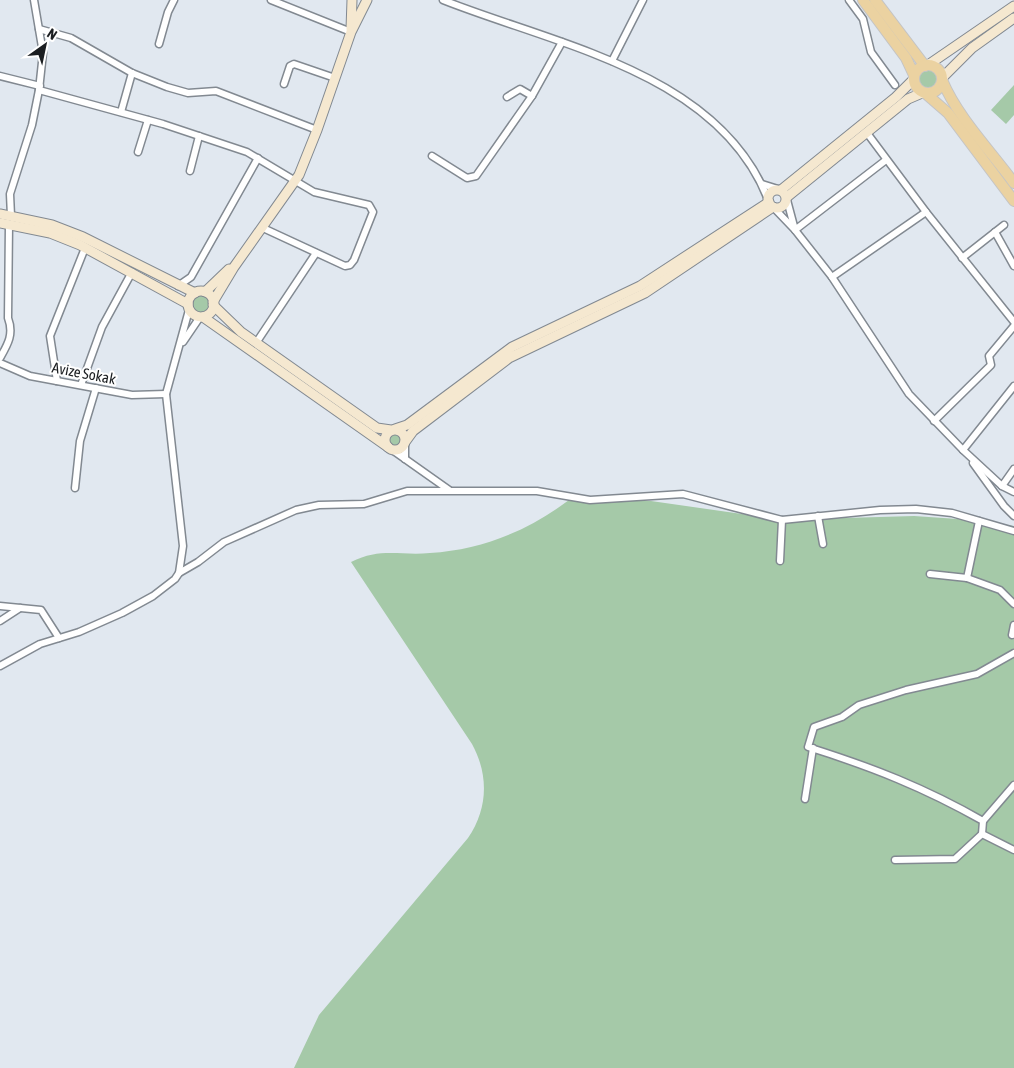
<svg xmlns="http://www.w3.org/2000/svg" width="1014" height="1068" font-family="'Asap Condensed',sans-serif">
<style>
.green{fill:#a5c9a8}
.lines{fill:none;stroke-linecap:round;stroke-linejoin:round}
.street-casing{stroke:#828991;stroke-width:9}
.secondary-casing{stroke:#828991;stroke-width:11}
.primary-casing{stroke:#c4c4c5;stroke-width:12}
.street{stroke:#fff;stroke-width:6}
.secondary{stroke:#f5e8d0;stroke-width:9}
.primary{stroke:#ebd2a1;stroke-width:10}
.labels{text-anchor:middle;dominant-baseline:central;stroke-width:4;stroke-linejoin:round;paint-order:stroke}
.street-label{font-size:15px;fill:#1b1e21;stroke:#fff}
</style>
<rect width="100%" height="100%" fill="#e1e8f0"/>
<g class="green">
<circle cx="928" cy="79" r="10"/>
<polygon points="1014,85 1014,115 1006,124 991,110"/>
<circle cx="201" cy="304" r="9"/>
<circle cx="395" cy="440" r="8"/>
<path d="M569,500L651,501L756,516L810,519L914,516L958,519L1014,526V1068H294L319,1015L468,838C488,809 489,775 472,744L351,562C381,547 400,556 430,553C481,550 528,531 569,500Z"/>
</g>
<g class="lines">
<defs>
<g id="street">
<polyline points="271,0 351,32"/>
<path d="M443,0C556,45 721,73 769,202"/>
<polyline points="849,0 863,19 871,52 895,85"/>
<polyline points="39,29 71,38 132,73 167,87 188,93 216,91 317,130"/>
<polyline points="159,44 168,12 174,0"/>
<polyline points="612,61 643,0"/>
<polyline points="0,76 40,86"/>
<polyline points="284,84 290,66 294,64 335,78"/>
<polyline points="39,90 163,124 247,152 314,192 369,205 373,212 354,260 350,265 345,266 263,228"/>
<polyline points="507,97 520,89 532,96"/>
<polyline points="121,112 132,73"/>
<polyline points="867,133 926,212 1014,322"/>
<polyline points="138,152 148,120"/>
<polyline points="432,156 467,178 476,176 532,96 562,42"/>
<polyline points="190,171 199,136"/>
<polyline points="762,184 778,189"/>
<polyline points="787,200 795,230 886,160"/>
<polyline points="773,207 795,230 832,277 909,394 963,450 1002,486 1014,492"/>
<polyline points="11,216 10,194 32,125 39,90 43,53 34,0"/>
<polyline points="995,232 1014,266"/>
<polyline points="962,258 1004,225"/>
<polyline points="832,277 926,212"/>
<polyline points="178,286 191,277 258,158"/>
<polyline points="183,342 200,317"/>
<polyline points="256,343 316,253"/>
<path d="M0,358C8,344 14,334 8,318L9,225"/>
<polyline points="0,363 30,376 132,395 166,394"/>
<polyline points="57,381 50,336 85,248"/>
<polyline points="81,385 102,327 132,272"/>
<polyline points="934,421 991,365 989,356 1014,326"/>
<polyline points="391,449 449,490"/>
<polyline points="963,450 1014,386"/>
<polyline points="405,459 405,442"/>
<polyline points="973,463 1004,506 1014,516"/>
<polyline points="1002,486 1014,469"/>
<polyline points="75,488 80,441 96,388"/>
<polyline points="818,516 823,544"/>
<polyline points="780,561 782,520"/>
<polyline points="179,573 198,562 224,542 296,510 319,505 364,504 407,491 537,491 590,500 683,494 782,520 880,510 916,509 952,513 1014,531"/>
<polyline points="930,574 967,578 979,521"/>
<polyline points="967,578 1000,590 1014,604"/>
<polyline points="0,606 41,610 59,638"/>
<polyline points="0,621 20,608"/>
<polyline points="1012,635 1014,625"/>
<path d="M1014,653L977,674L906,690L859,705L842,717L814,727L808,747C872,767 925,788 983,821L982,834L1014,850"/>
<polyline points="0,666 40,644 79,632 122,613 153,596 175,579 179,573 183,546 166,394 189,310"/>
<polyline points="805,799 813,748"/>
<polyline points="983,821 1014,785"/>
<polyline points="895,860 955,859 982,834"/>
</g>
<g id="secondary">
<polyline points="351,29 352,0"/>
<polyline points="928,65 1014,6"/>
<polyline points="942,78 972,48 1014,18"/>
<circle cx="777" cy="199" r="9"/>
<polyline points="781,190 896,97 914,79"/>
<polyline points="787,197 908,99 922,93"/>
<polyline points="0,214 52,225 83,237 195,293"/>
<polyline points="0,223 50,233 80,245 188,304"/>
<circle cx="201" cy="304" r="13"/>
<polyline points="205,292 229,269"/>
<polyline points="213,302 234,267 299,175 317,130 351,32 367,0"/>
<polyline points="213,305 241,332 377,428 391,430"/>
<polyline points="203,317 388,447"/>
<polyline points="395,429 407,425 512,347 640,286 769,202"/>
<circle cx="395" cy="440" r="10"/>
<polyline points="405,442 413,431 509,358 645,293 773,207"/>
</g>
<g id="primary">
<polyline points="863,0 906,58 914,75"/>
<polyline points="875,0 925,66"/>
<circle cx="928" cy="79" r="14"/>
<path d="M942,80C958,118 990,150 1014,183"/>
<polyline points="925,93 948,113 1014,201"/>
</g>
</defs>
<use href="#street" class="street-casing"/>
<use href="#secondary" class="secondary-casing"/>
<use href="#primary" class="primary-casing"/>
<use href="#street" class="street"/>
<use href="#secondary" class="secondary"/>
<use href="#primary" class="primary"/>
</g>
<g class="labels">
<g class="street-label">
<text transform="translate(84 373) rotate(11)">Avize Sokak</text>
</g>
</g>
<g transform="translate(45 45) rotate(33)" stroke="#ffffff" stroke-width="4" paint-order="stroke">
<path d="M0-4L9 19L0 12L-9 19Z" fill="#1b1e21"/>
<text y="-8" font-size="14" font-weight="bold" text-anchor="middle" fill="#1b1e21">N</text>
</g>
</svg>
